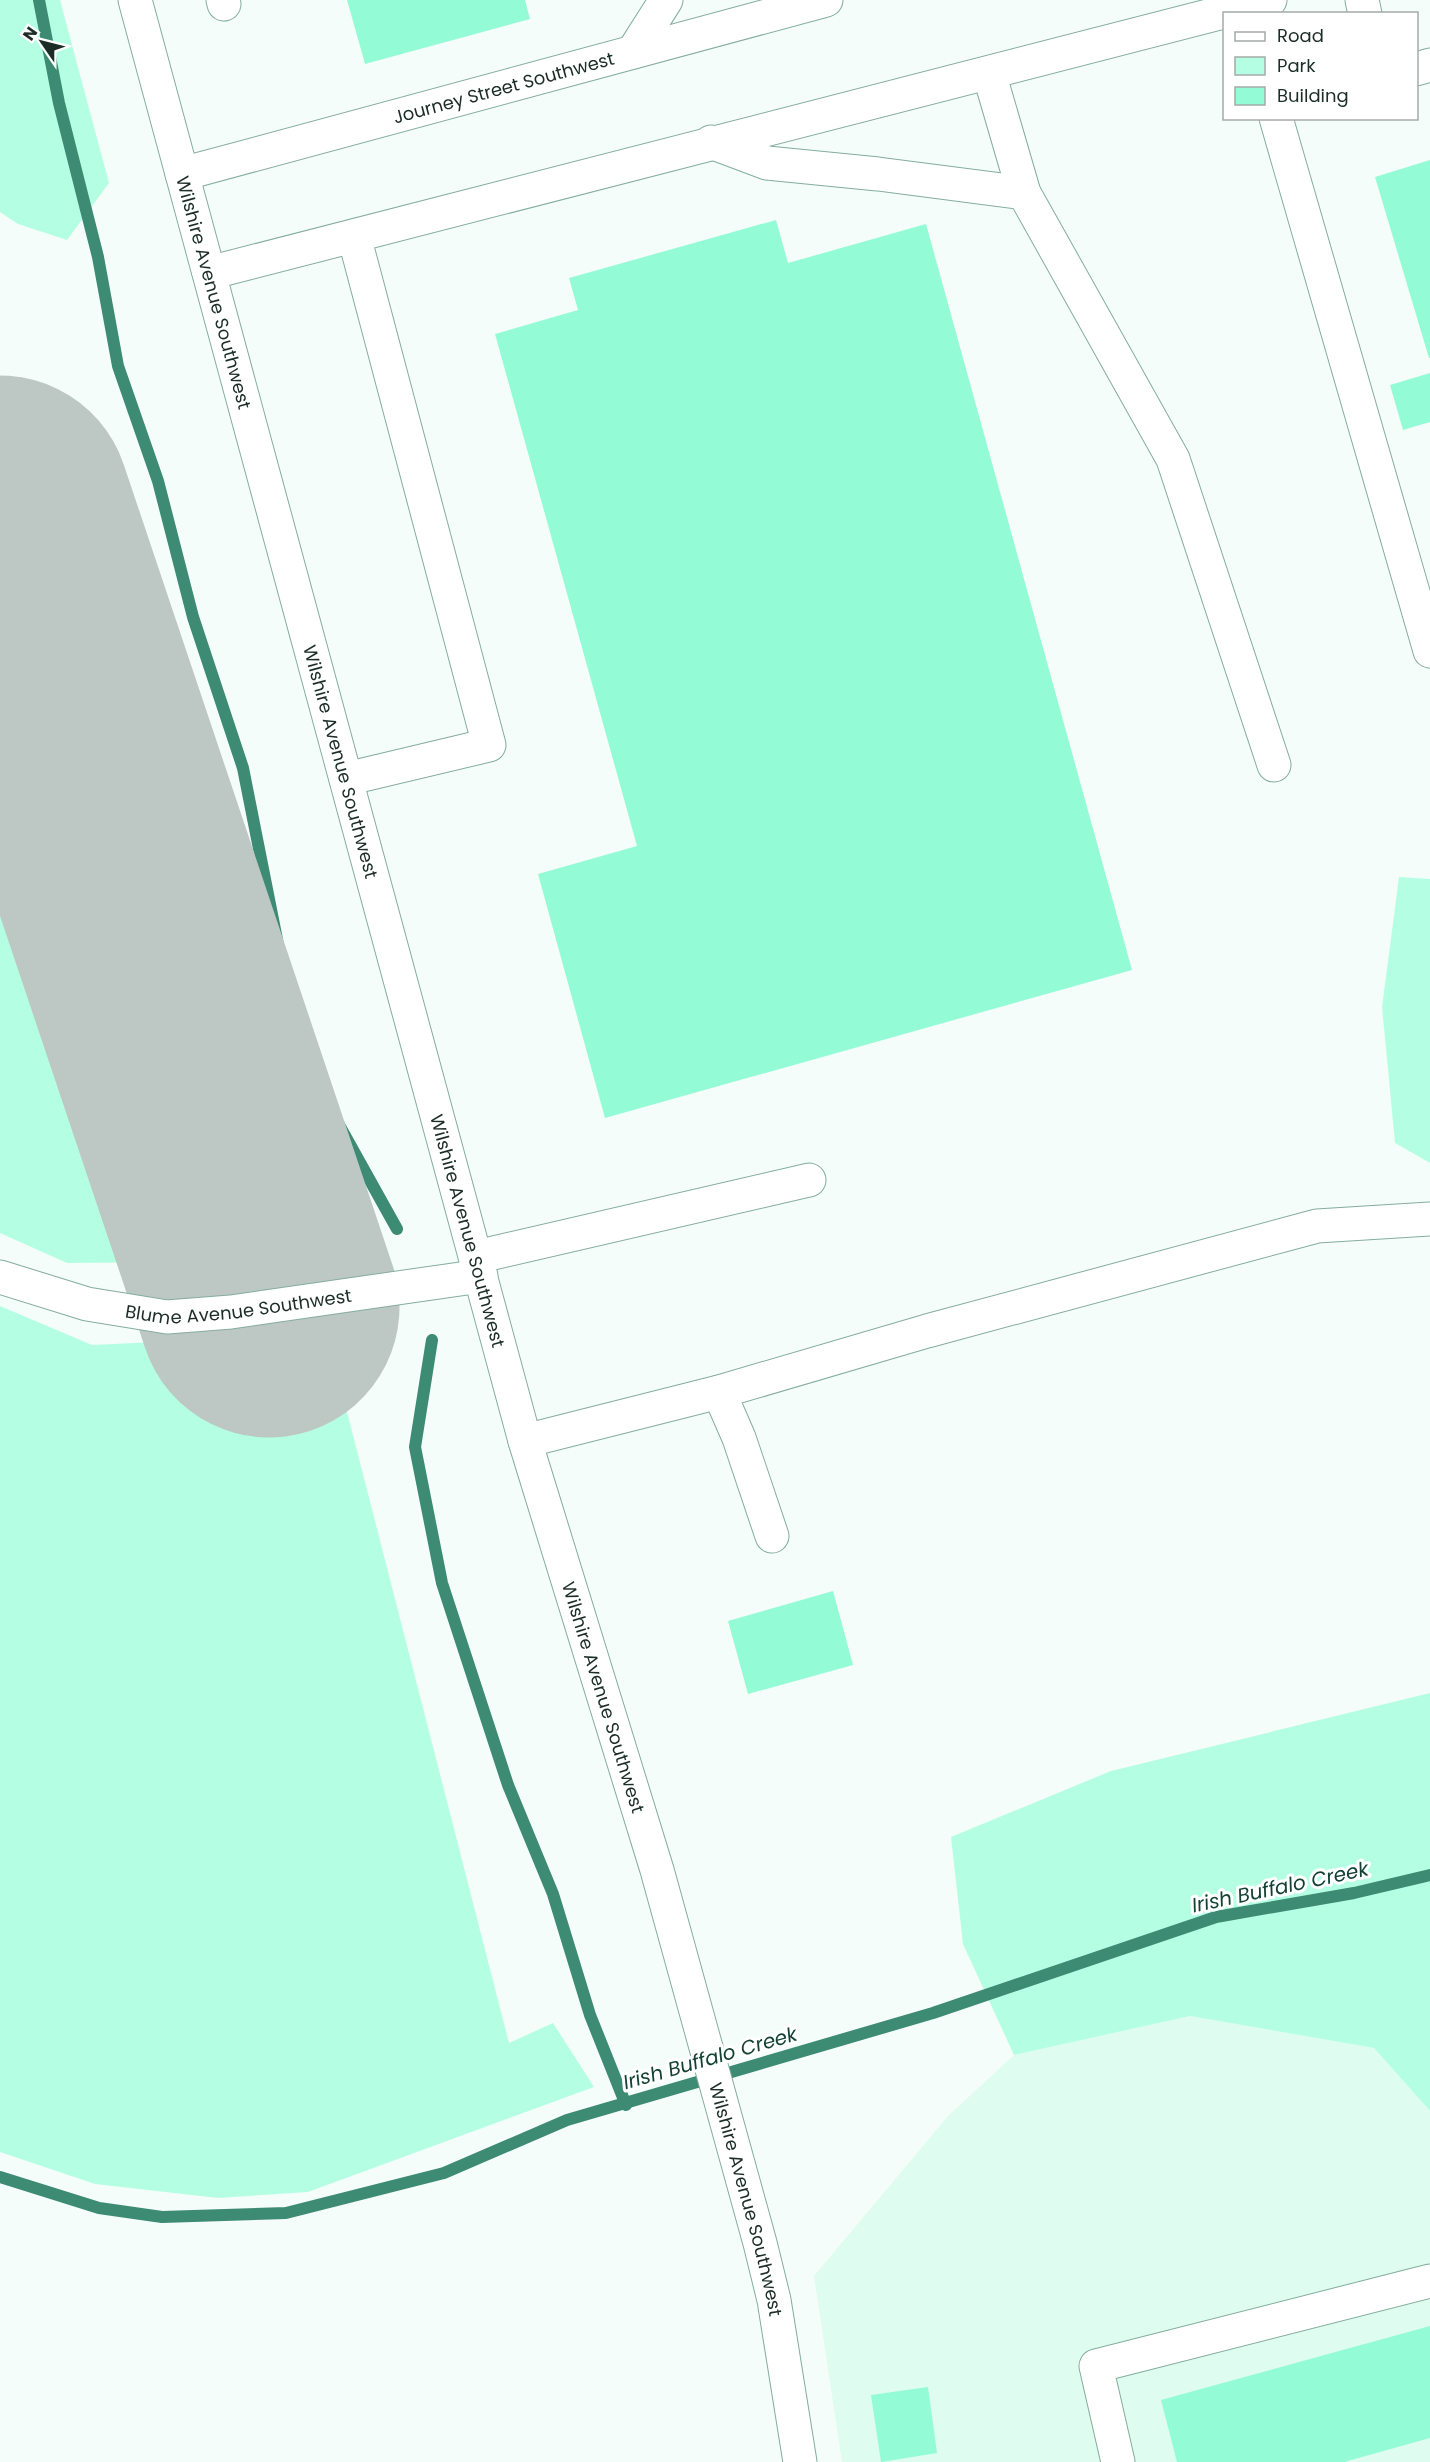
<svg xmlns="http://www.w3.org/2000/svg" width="1430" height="2462" font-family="Poppins,sans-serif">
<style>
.built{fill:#defcf0}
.green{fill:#b4ffe3}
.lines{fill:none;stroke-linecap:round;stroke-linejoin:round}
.stream{stroke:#3c8b72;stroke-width:12}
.runway{stroke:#bdc8c4;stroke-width:261}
.building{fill:#94fbd7}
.minor-casing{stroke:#84ad9d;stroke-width:35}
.minor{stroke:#fff;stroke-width:33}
.labels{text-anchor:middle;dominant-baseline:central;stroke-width:6;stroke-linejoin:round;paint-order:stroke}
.street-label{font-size:18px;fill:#1c2d27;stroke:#fff}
.water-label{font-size:20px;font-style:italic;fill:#134133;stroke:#fff}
</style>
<rect width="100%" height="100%" fill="#f5fdfa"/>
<polygon class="built" points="1190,2016 1374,2048 1430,2111 1430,2462 842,2462 814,2276 948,2116 1014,2055"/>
<g class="green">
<polygon points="0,0 60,0 109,183 67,240 18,224 0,212"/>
<polygon points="0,702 194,1262 67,1263 0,1233"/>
<polygon points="1399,877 1430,879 1430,1163 1395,1143 1382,1007"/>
<polygon points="0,1306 92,1345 327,1334 509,2043 553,2023 594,2087 308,2192 218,2198 95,2184 0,2152"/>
<polygon points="1430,1693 1430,2111 1374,2048 1190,2016 1014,2055 963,1944 951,1837 1111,1771"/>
</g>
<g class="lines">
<g class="stream">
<polyline points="39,0 59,103 98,257 118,366 158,481 193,617 243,768 285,980 324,1098 397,1229"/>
<polyline points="432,1340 415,1447 442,1583 508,1785 553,1894 590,2015 626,2105"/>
<polyline points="0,2177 99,2208 162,2217 286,2213 444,2173 567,2120 933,2013 1216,1917 1354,1893 1430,1875"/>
</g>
<polyline class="runway" points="0,506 269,1307"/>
</g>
<g class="building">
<polygon points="347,0 525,0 530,19 365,64"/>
<polygon points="1430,160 1430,358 1429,358 1375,177"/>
<polygon points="776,220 788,263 926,224 1132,970 605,1118 538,874 637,846 495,334 578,310 569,278"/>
<polygon points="1430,373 1430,422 1403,430 1390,385"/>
<polygon points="833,1591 853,1665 748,1694 728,1621"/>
<polygon points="1430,2326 1430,2438 1344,2462 1177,2462 1161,2400"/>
<polygon points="928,2387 937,2453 881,2462 871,2395"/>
</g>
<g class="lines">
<defs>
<g id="minor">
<path id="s1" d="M135,0L525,1441L657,1870L760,2243L774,2300L800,2462"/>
<polyline points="223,0 224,4"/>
<polyline points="1362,0 1365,14"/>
<polyline points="633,52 666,0"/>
<polyline points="1416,69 1430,65"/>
<polyline points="989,73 1024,193 1173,459 1274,765"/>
<polyline points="1276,118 1430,651"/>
<polyline points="711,142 767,163 878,174 1024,193"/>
<path id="s2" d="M182,174L826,0"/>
<polyline points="209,273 1270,0"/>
<polyline points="346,779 489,745 354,236"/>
<polyline points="476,1257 809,1180"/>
<path id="s3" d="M0,1277L87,1304L167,1317L231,1312L481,1276"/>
<polyline points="719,1392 927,1331 1317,1226 1430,1219"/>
<polyline points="525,1441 719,1392 739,1438 772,1536"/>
<polyline points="1118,2462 1096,2366 1430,2281"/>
</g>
</defs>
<use href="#minor" class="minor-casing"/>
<use href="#minor" class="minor"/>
</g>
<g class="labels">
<g class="street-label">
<text stroke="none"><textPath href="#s2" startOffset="333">Journey Street Southwest</textPath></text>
<text stroke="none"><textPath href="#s1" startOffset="303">Wilshire Avenue Southwest</textPath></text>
<text stroke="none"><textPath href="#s1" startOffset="789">Wilshire Avenue Southwest</textPath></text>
<text stroke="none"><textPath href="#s1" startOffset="1275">Wilshire Avenue Southwest</textPath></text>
<text stroke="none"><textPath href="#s3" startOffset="244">Blume Avenue Southwest</textPath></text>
<text stroke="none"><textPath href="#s1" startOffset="1761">Wilshire Avenue Southwest</textPath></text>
<text stroke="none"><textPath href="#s1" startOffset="2283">Wilshire Avenue Southwest</textPath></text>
</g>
<g class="water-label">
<text transform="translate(1280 1887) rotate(-12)">Irish Buffalo Creek</text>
<text transform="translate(710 2058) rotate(-16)">Irish Buffalo Creek</text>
</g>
</g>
<rect x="1223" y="12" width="195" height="108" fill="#ffffff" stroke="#a4aba9" stroke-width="1.5"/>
<rect x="1235" y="32" width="30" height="9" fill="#ffffff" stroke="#a4aba9" stroke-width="1.5"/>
<text x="1277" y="42" font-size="18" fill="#1c2d27">Road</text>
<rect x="1235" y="57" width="30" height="18" fill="#b4ffe3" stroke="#a4aba9" stroke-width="1.5"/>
<text x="1277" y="72" font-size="18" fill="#1c2d27">Park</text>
<rect x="1235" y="87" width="30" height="18" fill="#94fbd7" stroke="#a4aba9" stroke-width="1.5"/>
<text x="1277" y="102" font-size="18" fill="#1c2d27">Building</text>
<g transform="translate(42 42) rotate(305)" stroke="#ffffff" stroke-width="4.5" paint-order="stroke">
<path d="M0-4.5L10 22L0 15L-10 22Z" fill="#1c2d27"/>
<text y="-9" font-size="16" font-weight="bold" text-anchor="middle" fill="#1c2d27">N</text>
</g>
</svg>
